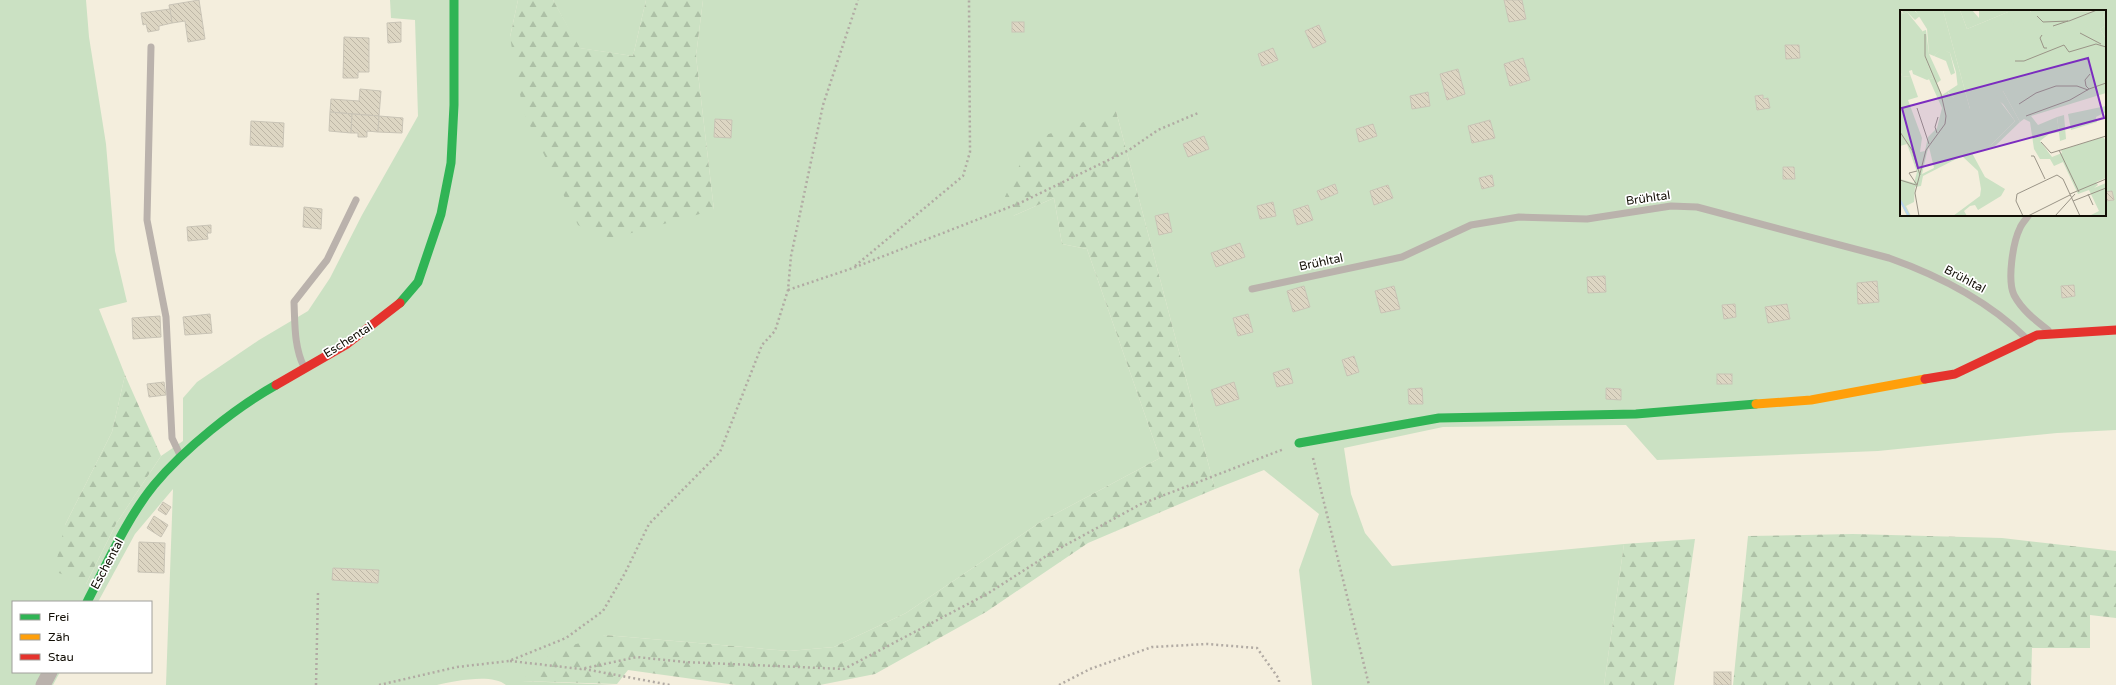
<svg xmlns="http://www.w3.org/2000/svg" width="2116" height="685" font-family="'Varela Round',sans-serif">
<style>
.green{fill:#cbe1c3;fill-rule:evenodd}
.forest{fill:url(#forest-firs)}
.building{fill:url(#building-back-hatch);stroke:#c9c4b6}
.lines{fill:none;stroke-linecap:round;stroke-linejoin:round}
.path{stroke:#b1aaa3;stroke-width:2.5;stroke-dasharray:2 3;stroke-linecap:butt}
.lane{stroke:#bab2ac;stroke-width:7}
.street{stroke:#bab2ac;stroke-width:15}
.fast{stroke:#30b455;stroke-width:9}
.slow{stroke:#ff9f0a;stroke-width:9}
.jam{stroke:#e5322d;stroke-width:9}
.labels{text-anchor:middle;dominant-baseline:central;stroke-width:3.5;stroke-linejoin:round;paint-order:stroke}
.street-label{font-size:12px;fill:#120e05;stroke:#fff}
.inset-river{fill:none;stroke:#b9d4ef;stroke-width:2}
.inset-road{fill:none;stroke:#9a9487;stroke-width:1}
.view{fill:#7b2cbf;fill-opacity:0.15;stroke:#7b2cbf;stroke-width:2}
.inset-edge{fill:none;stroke:#120e05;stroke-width:2}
</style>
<defs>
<pattern id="forest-firs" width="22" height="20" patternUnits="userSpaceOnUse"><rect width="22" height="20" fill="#cbe1c3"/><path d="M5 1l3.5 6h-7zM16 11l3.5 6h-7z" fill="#adc0a6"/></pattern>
<pattern id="building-back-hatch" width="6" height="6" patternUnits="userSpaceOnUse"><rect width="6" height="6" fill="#ddd6c3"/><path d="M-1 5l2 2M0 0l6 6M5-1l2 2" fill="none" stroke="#bdb6a6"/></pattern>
</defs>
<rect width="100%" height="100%" fill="#f4eedd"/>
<g class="green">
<path d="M0,0H86L89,37L106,144L115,251L127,302L99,309L125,375L112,432L65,525L86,584L116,524L161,456L183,441V398L197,382L259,340L308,311L330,278L362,215L418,116L415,20L391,18L390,0H518L510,37L714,210L696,56L703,0H2116V430L2057,433L1878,451L1657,460L1626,425L1443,427L1344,448L1351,494L1365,533L1392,566L1624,544L1604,685H1312L1299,570L1319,514L1264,470L1215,489L1116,111L1013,216L1054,198L1062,244L1087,249L1160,458L1042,521L906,613L834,647L789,651L605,635L522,681L617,685H506C492,673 454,681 437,685H166L173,489L135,534L98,602H13V672H60L53,685H0ZM1901,11H2105V215H1901Z"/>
<polygon points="553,0 646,0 633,56 579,48"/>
</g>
<g class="forest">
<polygon points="518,0 553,0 580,48 633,56 646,0 703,0 696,56 714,210 606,240 578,225 523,111 510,37"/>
<polygon points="1116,111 1215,489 1088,543 986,612 875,674 820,685 736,685 628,670 617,684 521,681 554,651 605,635 789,651 834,647 906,613 1042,521 1160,458 1087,249 1062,244 1054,198 1013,216 1004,199 1031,140"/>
<polygon points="125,375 161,456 116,524 86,584 54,571 65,525 112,432"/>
<polygon points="1853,534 2002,538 2116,551 2116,618 2090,615 2090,648 2032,648 2031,685 1733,685 1748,536"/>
<polygon points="1695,539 1674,685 1604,685 1624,544"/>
</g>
<g class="building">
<polygon points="199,0 205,39 188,42 185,21 172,23 169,5"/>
<polygon points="1504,0 1522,0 1526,19 1509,22"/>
<polygon points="170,9 172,23 159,26 159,30 148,32 146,24 143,25 141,13"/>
<polygon points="401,22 401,42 388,43 387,23"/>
<rect x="1012" y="22" width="12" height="10"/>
<polygon points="1319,25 1326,42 1313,48 1305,31"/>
<polygon points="344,37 369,38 369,72 358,72 358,78 343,78"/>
<polygon points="1785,45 1799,45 1800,58 1786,59"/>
<polygon points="1273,48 1278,60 1262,66 1258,54"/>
<polygon points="1523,58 1530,80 1510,86 1504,64"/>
<polygon points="1458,69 1465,94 1447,100 1440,74"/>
<polygon points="360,89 381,91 379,116 330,112 331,99 359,101"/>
<polygon points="1428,92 1430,106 1412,109 1410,96"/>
<polygon points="1763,95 1763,99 1768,98 1770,108 1757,110 1755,96"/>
<polygon points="330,112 352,114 351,133 329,131"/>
<polygon points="352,114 379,116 378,132 367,131 367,137 358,137 358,133 351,133"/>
<polygon points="379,116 403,118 402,133 378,132"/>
<polygon points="715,119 732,120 731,138 714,137"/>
<polygon points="1490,120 1495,138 1472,143 1468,126"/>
<polygon points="251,121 284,123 283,147 250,145"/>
<polygon points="1373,124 1377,136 1359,142 1356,129"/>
<polygon points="1204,136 1209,149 1188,157 1183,144"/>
<polygon points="1783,167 1794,167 1795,179 1783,179"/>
<polygon points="1492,175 1494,186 1482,189 1479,178"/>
<polygon points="1335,184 1338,193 1321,200 1317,191"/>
<polygon points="1388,185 1393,198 1374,205 1370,191"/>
<polygon points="2112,191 2114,200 2105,201 2105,192"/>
<polygon points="1273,202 1276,216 1260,219 1257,206"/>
<polygon points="1308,205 1313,220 1297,225 1293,210"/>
<polygon points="304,207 322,209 321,229 303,227"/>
<polygon points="1168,213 1172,232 1159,235 1155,216"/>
<polygon points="211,225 211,233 207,233 208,239 188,241 187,227"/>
<polygon points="1240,243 1245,257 1216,267 1211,253"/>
<polygon points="1605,276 1606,292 1588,293 1587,277"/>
<polygon points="1877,281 1879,302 1858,304 1857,283"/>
<polygon points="2074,285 2075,296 2062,298 2061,286"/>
<polygon points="1304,286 1310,307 1293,312 1287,291"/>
<polygon points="1394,286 1400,309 1381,313 1375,291"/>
<polygon points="1735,304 1736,317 1724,319 1722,305"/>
<polygon points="1787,304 1790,319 1768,323 1765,307"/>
<polygon points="210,314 212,333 185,335 183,317"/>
<polygon points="1248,314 1253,332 1238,336 1233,318"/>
<polygon points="160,316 161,337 133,339 132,318"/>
<polygon points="1354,356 1359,372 1347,376 1342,360"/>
<polygon points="1289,368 1293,383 1277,387 1273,373"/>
<rect x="1717" y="374" width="15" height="10"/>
<polygon points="164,382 166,395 149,397 147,384"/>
<polygon points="1234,382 1239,399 1216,406 1211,390"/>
<polygon points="1422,388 1423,404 1409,404 1408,389"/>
<polygon points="1606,388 1621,389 1621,400 1606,399"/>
<polygon points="163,502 171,507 166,515 158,510"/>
<polygon points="154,516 168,525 161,537 147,528"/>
<polygon points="139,542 165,543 164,573 138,572"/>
<polygon points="333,568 379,570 378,583 332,580"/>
<rect x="1714" y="672" width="17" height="13"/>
</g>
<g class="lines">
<g class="path">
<polyline points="855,266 963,176 970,152 969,0"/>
<polyline points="788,290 853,268 1020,203 1129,150 1158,130 1198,113"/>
<polyline points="1313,458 1369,685"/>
<polyline points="510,661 581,669 637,657 684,662 844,669 987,594 1051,553 1141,504 1284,449"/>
<polyline points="584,669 670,685"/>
<polyline points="316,685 318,592"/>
<polyline points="379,685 457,667 509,661 566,638 603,611 625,573 649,524 720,452 762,345 775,331 788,290 791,256 823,105 858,0"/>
<polyline points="1059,685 1090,669 1152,647 1207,644 1257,648 1279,679 1279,685"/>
</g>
<g class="lane">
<polyline points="151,47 147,220 166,317 172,438 180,455"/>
<path d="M2029,215C2026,219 2022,223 2020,228C2013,242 2007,280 2014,295C2022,310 2035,320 2048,330"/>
<path d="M1252,289L1402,257L1471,225L1519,217L1587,219L1671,206L1697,207L1889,258C1940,276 1987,300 2026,338"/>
<path d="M304,367C294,347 295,324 294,302L327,260L356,200"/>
</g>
<polyline class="street" points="43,685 50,672"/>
<g class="fast">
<polyline points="400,303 418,282 441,214 451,163 454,105 454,0"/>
<polyline points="1299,443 1439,418 1636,414 1756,404"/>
<path d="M87,602C107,564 127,518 154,485C184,449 235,408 276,385"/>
</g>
<polyline class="slow" points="1756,404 1811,400 1925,379"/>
<g class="jam">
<polyline points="1925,379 1955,374 2037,335 2116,330"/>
<polyline points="276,385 347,344 400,303"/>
</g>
</g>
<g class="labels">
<g class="street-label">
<text transform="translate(1648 198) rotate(-8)">Brühltal</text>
<text transform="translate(1321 262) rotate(-12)">Brühltal</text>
<text transform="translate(1965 279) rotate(28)">Brühltal</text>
<text transform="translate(348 340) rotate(-32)">Eschental</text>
<text transform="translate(107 564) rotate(-62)">Eschental</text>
</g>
</g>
<g transform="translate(1900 10)">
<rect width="206" height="206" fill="#f4eedd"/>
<path d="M2,0H14L20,6L15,10L7,2L3,4ZM43,0H60L67,19L108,2H130L132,0L203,2L205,16L200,19L206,29V83L131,106L138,115L157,107L159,122L149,124L140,131L152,147L162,143L161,140L203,127L206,131V168L196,172L198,175L194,178L206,173V206H189L199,201L189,180L178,184L163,152L154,156L150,149H140L134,139L130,112L124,109L120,112L103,81L99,90L115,111L91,135L64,145L72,143L85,167L105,179L101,186L78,200L75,195L70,196L64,201L67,206H53L80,186L81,179L78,161L62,146L23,166L21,176L15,177L14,192L6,196L11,206H7L0,192V169L14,173L17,162L7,134L0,136V60L2,66L11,67L18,87L8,90L22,128L20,142L25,141L28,127L37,118L42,98L29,69L33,68L24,44L23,21L26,20L29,44L41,70L37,73L42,85L59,74V88H54L48,82V89L70,99ZM29,137L34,158L22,164L27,142ZM41,38L50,43L55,63L51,65L46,51L34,46Z" fill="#cbe1c3" fill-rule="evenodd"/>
<path d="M0,0L3,4L7,2L24,23V44L33,68L27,70L13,64L12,60L9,61L11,67L2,66L0,60ZM15,0H43L70,99L61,105L48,89L47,82L54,88H59L56,62L50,43L41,39L34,46L29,44L27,19ZM60,0H72L79,8V0H132L114,16L108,2L67,19ZM196,0H206V29L200,19L205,16L203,2L185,10L182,6ZM103,81L120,112L95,136L64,145L70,139L91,135L115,111L103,94L99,91L95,92L96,86ZM206,96V102L196,107L197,112L171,120L168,104ZM164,105L166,129L160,131L157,107Z" fill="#cbe1c3"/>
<path class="inset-river" d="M0,190L9,206"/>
<path class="inset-road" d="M137,6L143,12L169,11L197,0M153,16L168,11M180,23L201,34M142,25L140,28L144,38H147M115,51H124L164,35L169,42L196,34L206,37M189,79L186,76L185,70L190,64M119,94L136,83L156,76H177L188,80M17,98L29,134M126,106L170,90L189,79L206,73M0,122L12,140L20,165M37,123L35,117L38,107M141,132L151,143L206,126M159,140L179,182M131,146H134L145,169M0,170L16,175M17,175L9,163L17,161M170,184L206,169M188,184L193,195M173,191L206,178M19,206L15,183L26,140L45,114L46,106L41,84L25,46V24M123,206L116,191L117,184L157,165L163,169L180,206M128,206L170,185M155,206L175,184"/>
<path class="view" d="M188,48L204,108L18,158L2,98Z"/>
<rect width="206" height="206" class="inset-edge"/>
</g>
<rect x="12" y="601" width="140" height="72" fill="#ffffff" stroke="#a09f9b"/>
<rect x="20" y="614" width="20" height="6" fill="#30b455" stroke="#a09f9b"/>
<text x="48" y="621" font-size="12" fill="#120e05">Frei</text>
<rect x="20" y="634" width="20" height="6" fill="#ff9f0a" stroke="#a09f9b"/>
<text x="48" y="641" font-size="12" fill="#120e05">Zäh</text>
<rect x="20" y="654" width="20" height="6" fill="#e5322d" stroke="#a09f9b"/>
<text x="48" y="661" font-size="12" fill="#120e05">Stau</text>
</svg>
